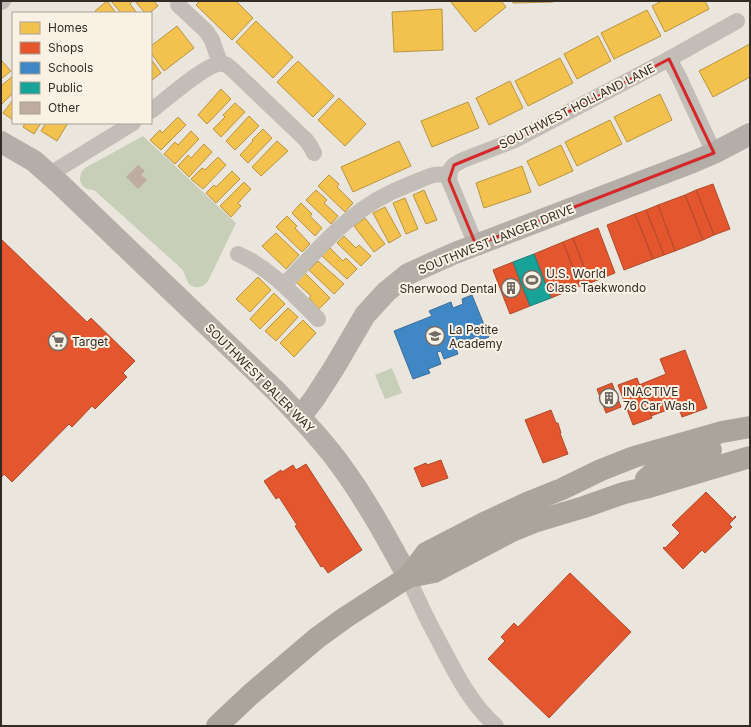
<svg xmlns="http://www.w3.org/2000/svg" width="751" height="727" font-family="Inter,sans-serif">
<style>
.green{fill:#c8cfb8}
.homes{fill:#f2c14e;stroke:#b89442}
.shops{fill:#e4572e;stroke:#af4a2c}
.schools{fill:#3f88c5;stroke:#3b6c95}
.public{fill:#17a398;stroke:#1f7f76}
.building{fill:#bdac9f}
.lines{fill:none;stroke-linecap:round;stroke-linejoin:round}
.street{stroke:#c2bdb7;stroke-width:16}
.secondary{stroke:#b3aea7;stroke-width:22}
.highway{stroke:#a9a49c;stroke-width:22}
.marked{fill:none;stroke:#d62828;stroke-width:3;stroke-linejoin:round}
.labels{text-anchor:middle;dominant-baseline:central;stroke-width:4;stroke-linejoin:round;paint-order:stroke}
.street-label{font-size:12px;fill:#322b26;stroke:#f8f1e4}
.poi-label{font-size:12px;fill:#322b26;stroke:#f8f1e4;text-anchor:start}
</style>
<rect width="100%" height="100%" fill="#eae6dd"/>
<g class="green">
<path d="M143,136L236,223L208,281C203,288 194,290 188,283C186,279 185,274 183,270L94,190C81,191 75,177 85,168Z"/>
<polygon points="392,368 402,393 385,399 375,375"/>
</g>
<g class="homes">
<polygon points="107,1 116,13 97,13 95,11"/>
<polygon points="111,1 132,1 132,2 130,4 137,13 121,13"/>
<polygon points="135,1 154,1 158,6 149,13 145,13"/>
<polygon points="200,1 236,1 253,18 232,40 196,5"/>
<polygon points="450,1 501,1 506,7 475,32"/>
<polygon points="513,1 553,1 553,2 513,3"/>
<polygon points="662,1 705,1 709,9 665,32 652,6"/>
<polygon points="442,9 443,50 394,52 392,12"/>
<polygon points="647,10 661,36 614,59 601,33"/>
<polygon points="256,21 293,57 273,78 236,42"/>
<polygon points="177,26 194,48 164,71 151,53 151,46"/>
<polygon points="598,36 611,61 577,79 564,54"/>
<polygon points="750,44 750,77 713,97 699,71"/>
<polygon points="560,58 573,83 528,106 515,81"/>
<polygon points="151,59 161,73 151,81"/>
<polygon points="2,61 11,71 1,79 1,62"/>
<polygon points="298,61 334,96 313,117 277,82"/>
<polygon points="13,76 13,93 1,105 1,86"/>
<polygon points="510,81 523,108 489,125 476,98"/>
<polygon points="221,89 231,99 207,124 198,115"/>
<polygon points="660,94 672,120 627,142 614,117"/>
<polygon points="339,98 366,124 345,146 318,120"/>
<polygon points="13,100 13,120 3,113"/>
<polygon points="468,102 479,128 432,147 421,121"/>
<polygon points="235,103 245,112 221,137 213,129 225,117 223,115"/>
<polygon points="249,116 259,126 235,150 226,141"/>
<polygon points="178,117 186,125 161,150 150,140 160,130 162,133"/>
<polygon points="610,120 622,144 577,166 565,142"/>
<polygon points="25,123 41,123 34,134 23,127"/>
<polygon points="46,123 68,123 57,141 41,131"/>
<polygon points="263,129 272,138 248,163 240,155 253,141 252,140"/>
<polygon points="191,131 199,139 175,164 164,154 175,142 178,145"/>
<polygon points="277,141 288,151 261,176 252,167"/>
<polygon points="399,141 411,166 353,192 341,167"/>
<polygon points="204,144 212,152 189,177 178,166 188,155 191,158"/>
<polygon points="561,145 573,171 539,186 527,161"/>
<polygon points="218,157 226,165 203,189 191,179 202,168 205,170"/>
<polygon points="522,166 531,192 484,208 476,183"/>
<polygon points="232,171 240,179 216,203 206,193 214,185 216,187"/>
<polygon points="329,175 339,184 337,187 353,203 345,212 318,186"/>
<polygon points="244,182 251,189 238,203 241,206 231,217 220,206"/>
<polygon points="316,190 327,200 324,203 338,216 331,224 306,200"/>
<polygon points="424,190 437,220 426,224 413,195"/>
<polygon points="405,198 418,229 406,234 393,203"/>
<polygon points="301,203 312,214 310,216 322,228 315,236 292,213"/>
<polygon points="385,207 401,236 389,243 373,213"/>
<polygon points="287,216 297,226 295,228 310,244 302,252 276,227"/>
<polygon points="365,218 385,244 374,252 354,226"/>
<polygon points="276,233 299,255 286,269 262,246"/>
<polygon points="344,236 356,248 359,245 371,256 361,266 337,243"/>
<polygon points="330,248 343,261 346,258 357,269 347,279 322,256"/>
<polygon points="318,261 344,284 334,294 309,270"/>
<polygon points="305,273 330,298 319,309 309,298 311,296 296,282"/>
<polygon points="258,277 271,290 250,312 236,299"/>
<polygon points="274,293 285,304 260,329 250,319"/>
<polygon points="288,308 298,317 276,341 265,331"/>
<polygon points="303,320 316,333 294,357 280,343"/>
</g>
<g class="shops">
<polygon points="713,184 730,229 714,235 696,190"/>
<polygon points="696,190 714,235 703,240 685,195"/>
<polygon points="685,195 703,240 675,251 658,205"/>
<polygon points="658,205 675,251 664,255 646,210"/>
<polygon points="646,210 664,255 653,259 635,214"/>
<polygon points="635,214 653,259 624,270 607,225"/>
<polygon points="598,228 615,273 590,283 573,238"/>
<polygon points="573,238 590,283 580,286 563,242"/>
<polygon points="1,239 87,322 91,318 135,361 123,373 127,377 95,409 92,406 72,427 69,424 12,482 4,474 1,478"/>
<polygon points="563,242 580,286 551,298 534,254"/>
<polygon points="513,262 530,306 510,314 493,270"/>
<polygon points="685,350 707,408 682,417 678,406 651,416 639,385 666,374 660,359"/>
<polygon points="637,378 652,418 633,425 618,385"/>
<polygon points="612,383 621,407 606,413 597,389"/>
<polygon points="551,410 556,423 558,423 561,433 560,433 568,454 543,463 525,420"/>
<polygon points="441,460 448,478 422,487 414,468 426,463 427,465"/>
<polygon points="306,464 362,550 328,573 323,566 321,567 295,526 297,525 279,497 276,499 264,481 281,470 282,472 293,465 296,470"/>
<polygon points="706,492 733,519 735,516 736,517 729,524 732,527 705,553 702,550 683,569 663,548 664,547 665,548 680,533 672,525"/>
<polygon points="570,573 631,632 549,718 488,659 505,641 501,637 514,623 518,627"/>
</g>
<polygon class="schools" points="472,295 489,337 478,341 476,337 455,345 458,354 444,359 441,351 437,352 441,364 428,369 430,373 413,379 394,331 432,316 429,311 451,302 453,308 463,304 462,299"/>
<polygon class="public" points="534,254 551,298 530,306 513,262"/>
<polygon class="building" points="138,165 145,171 141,175 147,180 138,189 126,177"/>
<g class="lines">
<g class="street">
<polyline points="1,2 3,1"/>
<polyline points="178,5 206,31 212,40 220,63"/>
<polyline points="669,59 737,21"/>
<polyline points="220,63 227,65 234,71 306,140 311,147 314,153"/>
<path d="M151,111C168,98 201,68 220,63"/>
<polyline points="50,174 133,123"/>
<polyline points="476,245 449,180 450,170 454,165 463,160 515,140 669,59 678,75 714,153"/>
<path d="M238,254C270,268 294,295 318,319"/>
<path d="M284,285C323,244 354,205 408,185C416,182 425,177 434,175C439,174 444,175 449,175"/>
<path d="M408,577C418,601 430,625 443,649C457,676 472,705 496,726"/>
</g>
<g class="secondary">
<path d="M1,142L34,161L60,184L277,392C298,415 320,437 339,463C365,498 387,538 408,577"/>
<polyline points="300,417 314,399 334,368 365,315 386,292 408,274 455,253 693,162 714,153 750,134"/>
</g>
<g class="highway">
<path d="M646,479C661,464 691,456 711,450"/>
<polyline points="408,577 426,553 484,523 527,503 562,489 601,470 634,457 722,432 750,427"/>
<polyline points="217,726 251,694 317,638 346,617 408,577 434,572 512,531 534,522 584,507 624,493 649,487 750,457"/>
</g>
</g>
<path class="marked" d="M669,59L714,153L476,245L449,180L454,165L515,140Z"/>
<defs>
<symbol id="stadium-ring" viewBox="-11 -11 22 22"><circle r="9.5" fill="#f8f1e4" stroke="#726c66" stroke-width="1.5"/><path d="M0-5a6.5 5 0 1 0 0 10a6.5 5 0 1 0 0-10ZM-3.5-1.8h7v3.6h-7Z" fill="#726c66"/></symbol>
<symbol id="building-ring" viewBox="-11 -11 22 22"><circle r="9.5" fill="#f8f1e4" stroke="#726c66" stroke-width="1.5"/><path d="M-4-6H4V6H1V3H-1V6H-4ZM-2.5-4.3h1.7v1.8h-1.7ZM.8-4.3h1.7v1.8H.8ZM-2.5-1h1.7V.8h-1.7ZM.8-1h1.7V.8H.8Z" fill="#726c66"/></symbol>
<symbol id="school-ring" viewBox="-11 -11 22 22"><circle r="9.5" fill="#f8f1e4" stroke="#726c66" stroke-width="1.5"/><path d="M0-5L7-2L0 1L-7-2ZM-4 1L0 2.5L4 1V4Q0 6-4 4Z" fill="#726c66"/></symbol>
<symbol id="supermarket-ring" viewBox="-11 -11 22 22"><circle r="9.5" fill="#f8f1e4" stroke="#726c66" stroke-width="1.5"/><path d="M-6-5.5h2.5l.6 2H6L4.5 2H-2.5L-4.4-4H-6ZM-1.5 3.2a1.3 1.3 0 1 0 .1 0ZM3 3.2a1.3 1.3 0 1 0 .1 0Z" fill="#726c66"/></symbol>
</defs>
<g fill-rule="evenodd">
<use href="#stadium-ring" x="521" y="269" width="22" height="22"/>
<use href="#building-ring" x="500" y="277" width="22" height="22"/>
<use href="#school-ring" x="424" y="325" width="22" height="22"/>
<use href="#supermarket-ring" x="47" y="330" width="22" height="22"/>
<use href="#building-ring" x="598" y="387" width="22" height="22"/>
</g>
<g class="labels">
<g class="street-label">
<text transform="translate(577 106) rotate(-27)">SOUTHWEST HOLLAND LANE</text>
<text transform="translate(496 239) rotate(-22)">SOUTHWEST LANGER DRIVE</text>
<text transform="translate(260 378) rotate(45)">SOUTHWEST BALER WAY</text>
</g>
<g class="poi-label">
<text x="546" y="273">U.S. World<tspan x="546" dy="14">Class Taekwondo</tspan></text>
<text x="497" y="288" text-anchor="end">Sherwood Dental</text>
<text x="449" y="329">La Petite<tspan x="449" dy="14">Academy</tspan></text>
<text x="72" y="341">Target</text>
<text x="623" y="391">INACTIVE<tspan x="623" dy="14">76 Car Wash</tspan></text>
</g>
</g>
<rect width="751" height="727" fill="none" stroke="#322b26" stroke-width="4"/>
<rect x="12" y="12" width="140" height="112" fill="#f8f1e4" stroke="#a9a298"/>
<rect x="20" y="22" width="20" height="12" fill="#f2c14e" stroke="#a9a298"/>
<text x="48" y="32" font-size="12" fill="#322b26">Homes</text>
<rect x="20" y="42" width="20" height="12" fill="#e4572e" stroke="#a9a298"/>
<text x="48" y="52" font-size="12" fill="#322b26">Shops</text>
<rect x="20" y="62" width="20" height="12" fill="#3f88c5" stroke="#a9a298"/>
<text x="48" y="72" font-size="12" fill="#322b26">Schools</text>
<rect x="20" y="82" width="20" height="12" fill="#17a398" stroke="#a9a298"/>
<text x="48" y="92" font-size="12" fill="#322b26">Public</text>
<rect x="20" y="102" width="20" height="12" fill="#bdac9f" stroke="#a9a298"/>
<text x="48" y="112" font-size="12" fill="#322b26">Other</text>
</svg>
